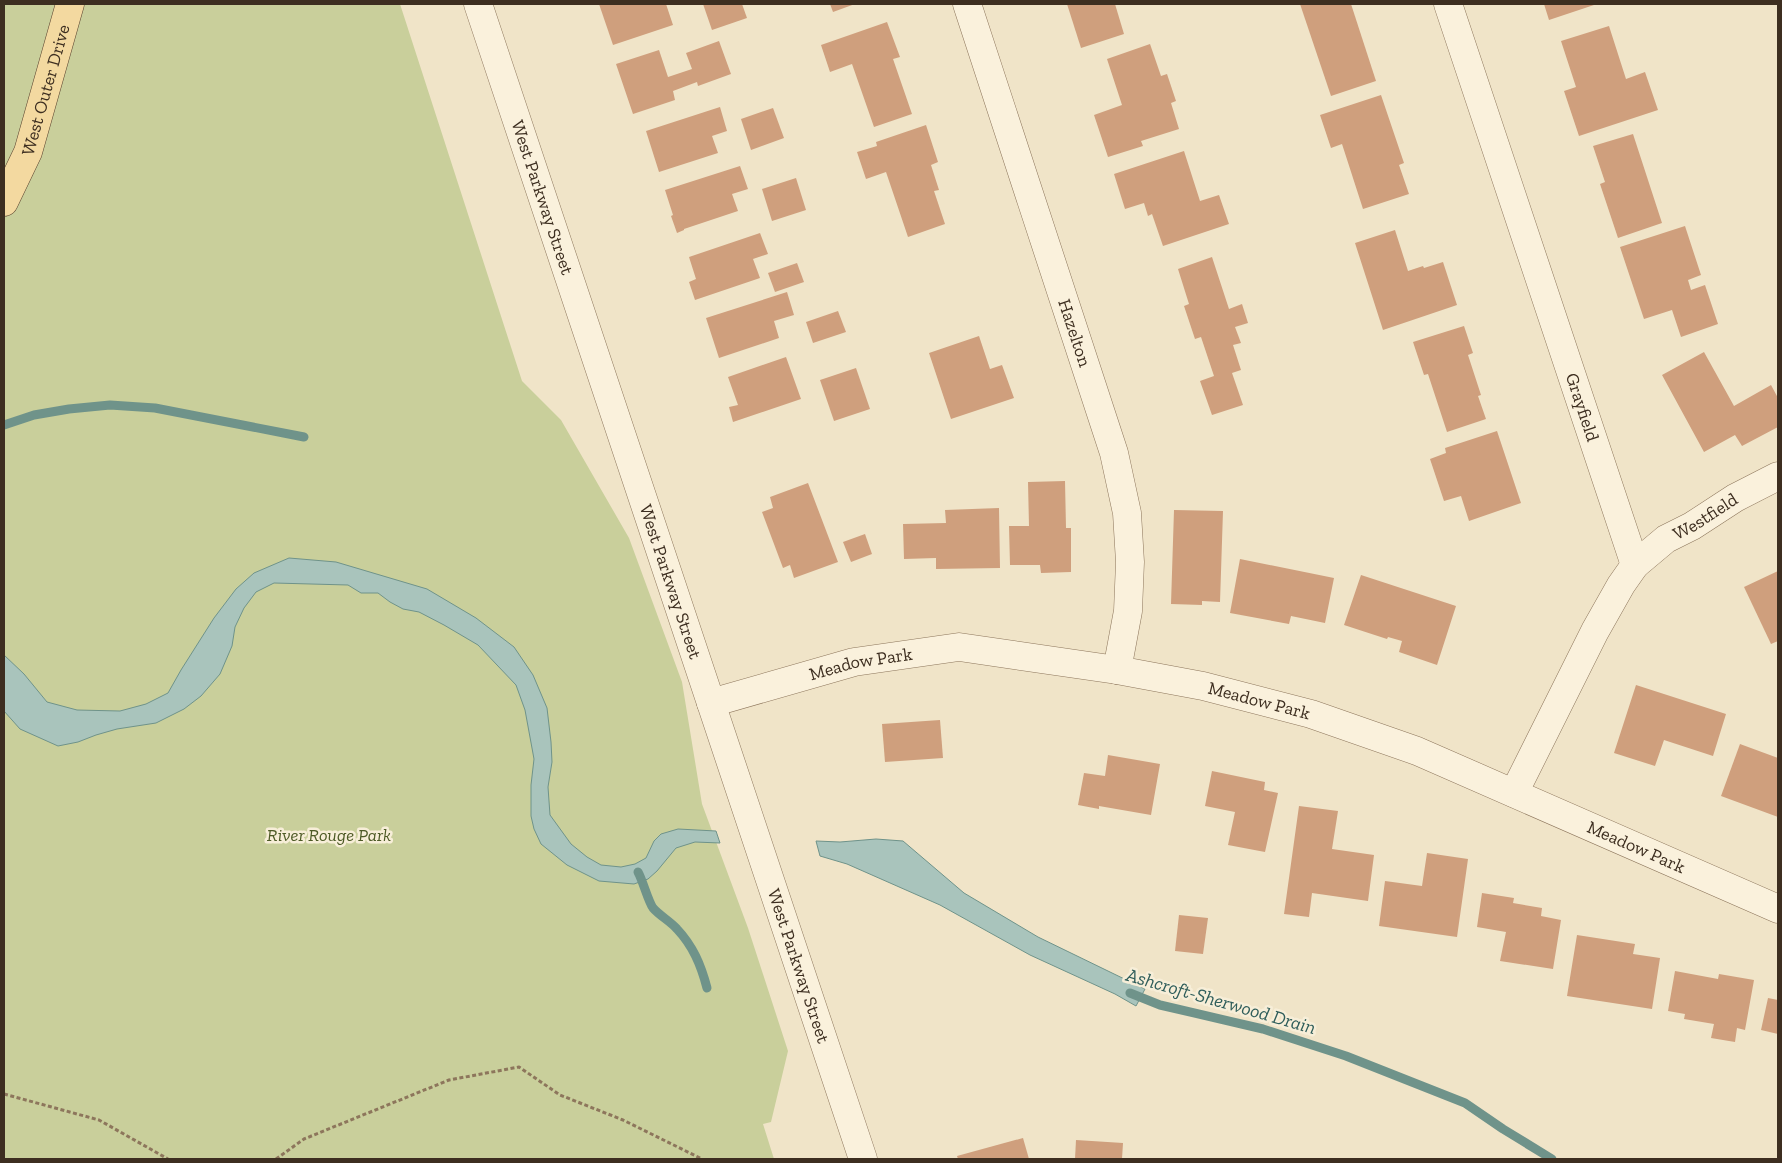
<svg xmlns="http://www.w3.org/2000/svg" width="1782" height="1163" font-family="'Zilla Slab',serif">
<style>
.green{fill:#c9cf9b}
.water{fill:#a9c4bc;stroke:#6f938a}
.lines{fill:none;stroke-linecap:round;stroke-linejoin:round}
.stream{stroke:#6f938a;stroke-width:9}
.building{fill:#cf9f7d}
.minor-casing{stroke:#8d765c;stroke-width:29}
.major-casing{stroke:#5b4430;stroke-width:29}
.path{stroke:#8d765c;stroke-width:3;stroke-dasharray:4 2.5;stroke-linecap:butt}
.minor{stroke:#faf1dc;stroke-width:28}
.major{stroke:#f3d9a0;stroke-width:28}
.labels{text-anchor:middle;dominant-baseline:central;stroke-width:5;stroke-linejoin:round;paint-order:stroke}
.street-label{font-size:18px;fill:#3d2e20;stroke:#f7eed8}
.park-label{font-size:18px;font-style:italic;fill:#4d5a26;stroke:#f7eed8}
.water-label{font-size:19px;font-style:italic;fill:#2f5d5a;stroke:#f7eed8}
</style>
<rect width="100%" height="100%" fill="#f0e4c8"/>
<polygon class="green" points="4,4 400,4 522,381 561,420 629,538 682,682 702,804 748,928 788,1051 771,1122 763,1124 774,1159 4,1159"/>
<g class="water">
<polygon points="289,558 336,562 427,589 476,618 514,647 533,675 547,708 551,742 552,762 548,787 550,815 571,844 587,857 601,865 621,867 635,864 646,858 654,841 661,834 678,829 716,831 720,843 695,842 676,848 657,871 648,879 634,884 599,881 567,865 541,844 534,829 531,816 531,785 534,759 525,710 516,685 478,645 444,625 419,612 403,609 390,602 378,593 361,593 348,585 274,583 256,592 244,608 235,627 232,646 220,674 201,696 184,709 156,723 117,729 96,735 78,742 58,746 20,729 4,711 4,655 24,674 47,702 77,710 120,711 146,704 168,693 181,670 214,618 236,589 254,573"/>
<polygon points="876,839 903,841 964,893 1038,937 1145,989 1136,1006 1115,994 1030,955 940,905 847,864 820,856 816,841 840,842"/>
</g>
<g class="lines">
<g class="stream">
<polyline points="4,425 34,415 69,409 110,405 155,408 304,437"/>
<path d="M638,872C643,881 648,901 653,908C660,916 670,921 677,929C693,946 701,965 707,988"/>
<polyline points="1130,993 1160,1005 1263,1029 1346,1056 1465,1103 1503,1129 1552,1159"/>
</g>
</g>
<g class="building">
<polygon points="599,4 666,4 673,25 613,45"/>
<polygon points="703,4 742,4 747,18 712,30"/>
<polygon points="830,4 855,4 833,12"/>
<polygon points="1067,4 1115,4 1124,34 1081,48"/>
<polygon points="1300,4 1351,4 1376,81 1331,96"/>
<polygon points="1544,4 1597,4 1549,20"/>
<polygon points="887,22 900,57 893,59 912,114 874,127 852,64 830,72 821,45"/>
<polygon points="1609,26 1626,79 1645,72 1658,110 1579,136 1564,91 1576,87 1561,41"/>
<polygon points="719,41 731,74 698,86 697,82 673,91 675,100 633,114 616,64 659,50 668,77 692,69 686,53"/>
<polygon points="1150,44 1161,76 1167,74 1176,101 1171,103 1179,129 1141,141 1143,146 1108,157 1094,115 1122,105 1107,59"/>
<polygon points="1381,95 1404,163 1399,165 1409,194 1363,209 1342,144 1331,148 1320,115"/>
<polygon points="720,107 727,131 712,136 718,153 659,172 646,131"/>
<polygon points="773,108 784,138 751,150 741,119"/>
<polygon points="926,125 938,162 931,165 939,190 934,191 945,224 908,237 886,172 866,179 857,152 877,146 876,142"/>
<polygon points="1633,134 1662,223 1618,238 1600,184 1605,182 1593,146"/>
<polygon points="1184,151 1200,201 1219,195 1229,224 1163,246 1152,214 1148,216 1144,203 1125,209 1114,174"/>
<polygon points="740,166 748,189 732,194 738,211 684,229 684,230 677,233 671,216 673,215 665,190"/>
<polygon points="796,178 806,210 772,221 762,189"/>
<polygon points="1685,226 1701,275 1688,280 1691,290 1705,285 1718,324 1681,337 1672,310 1644,319 1620,247"/>
<polygon points="1395,230 1408,271 1423,266 1424,268 1443,262 1457,305 1383,330 1355,243"/>
<polygon points="760,233 768,254 753,259 760,278 695,300 689,282 696,279 689,257"/>
<polygon points="1212,257 1229,309 1242,304 1248,323 1235,327 1241,343 1233,345 1241,370 1232,373 1243,405 1212,415 1200,381 1214,376 1201,337 1195,339 1184,306 1189,304 1178,269"/>
<polygon points="797,263 804,282 775,292 768,273"/>
<polygon points="787,292 794,315 774,321 779,338 719,358 706,318"/>
<polygon points="838,311 846,332 813,343 806,322"/>
<polygon points="1464,326 1473,353 1468,355 1481,395 1478,396 1486,419 1447,432 1428,374 1424,375 1413,342"/>
<polygon points="979,336 990,369 1002,365 1014,398 951,419 929,353"/>
<polygon points="1704,352 1734,406 1771,385 1778,398 1778,427 1742,446 1735,435 1704,452 1662,375"/>
<polygon points="786,357 801,399 733,422 729,407 738,405 728,377"/>
<polygon points="856,368 870,409 834,421 820,380"/>
<polygon points="1497,431 1521,503 1469,521 1461,496 1444,501 1430,459 1446,453 1445,448"/>
<polygon points="1065,481 1066,528 1071,528 1071,572 1041,573 1040,565 1010,565 1009,526 1029,526 1028,482"/>
<polygon points="808,483 838,562 794,578 790,565 783,568 762,512 773,508 770,497"/>
<polygon points="999,508 1000,568 936,569 936,558 904,559 903,524 946,523 945,510"/>
<polygon points="1174,510 1223,511 1220,602 1202,601 1202,605 1171,604"/>
<polygon points="865,534 872,554 851,562 843,542"/>
<polygon points="1240,559 1334,578 1325,623 1291,616 1289,624 1230,613"/>
<polygon points="1778,571 1778,641 1771,644 1744,587"/>
<polygon points="1361,575 1456,606 1437,665 1399,652 1402,641 1388,637 1387,639 1344,625"/>
<polygon points="1636,685 1726,714 1713,756 1664,740 1655,766 1614,753"/>
<polygon points="940,720 943,758 885,762 882,724"/>
<polygon points="1740,744 1778,758 1778,817 1721,796"/>
<polygon points="1108,755 1160,764 1151,815 1099,806 1099,809 1078,805 1084,773 1105,776"/>
<polygon points="1212,771 1265,782 1264,790 1278,793 1265,852 1228,845 1235,812 1205,806"/>
<polygon points="1299,806 1338,811 1332,849 1374,855 1368,901 1312,893 1309,917 1284,914"/>
<polygon points="1427,853 1468,859 1457,937 1379,926 1385,881 1422,886"/>
<polygon points="1482,893 1514,898 1513,903 1542,908 1541,916 1561,920 1553,969 1500,961 1506,932 1477,927"/>
<polygon points="1179,915 1208,918 1203,954 1175,951"/>
<polygon points="1577,935 1635,944 1633,954 1660,958 1652,1009 1567,996"/>
<polygon points="1675,971 1718,979 1719,974 1754,980 1745,1030 1737,1028 1735,1042 1711,1038 1714,1024 1684,1019 1685,1014 1668,1011"/>
<polygon points="1768,998 1778,1000 1778,1034 1761,1030"/>
<polygon points="1023,1138 1029,1159 958,1159 957,1156"/>
<polygon points="1076,1140 1123,1143 1122,1159 1075,1159"/>
</g>
<g class="lines">
<defs>
<g id="minor">
<path id="s1" d="M478,4L863,1159"/>
<path id="s2" d="M967,4L1114,453L1127,513L1130,562L1128,611L1117,670"/>
<path id="s3" d="M1448,4L1635,565"/>
<path id="s4" d="M711,703L854,662L959,647L1117,670L1203,686L1311,714L1417,751L1778,909"/>
<path id="s5" d="M1514,793L1595,631L1621,585L1635,565L1666,539L1692,526L1735,498L1778,476"/>
</g>
<g id="major">
<path id="s6" d="M4,202L28,152L70,4"/>
</g>
</defs>
<use href="#minor" class="minor-casing"/>
<use href="#major" class="major-casing"/>
<g class="path">
<polyline points="4,1094 99,1120 168,1159"/>
<polyline points="276,1159 304,1139 449,1080 519,1067 560,1095 623,1120 702,1159"/>
</g>
<use href="#minor" class="minor"/>
<use href="#major" class="major"/>
</g>
<g class="labels">
<g class="street-label">
<text stroke="none"><textPath href="#s6" startOffset="120">West Outer Drive</textPath></text>
<text stroke="none"><textPath href="#s1" startOffset="204">West Parkway Street</textPath></text>
<text stroke="none"><textPath href="#s2" startOffset="346">Hazelton</textPath></text>
<text stroke="none"><textPath href="#s3" startOffset="425">Grayfield</textPath></text>
<text stroke="none"><textPath href="#s5" startOffset="344">Westfield</textPath></text>
<text stroke="none"><textPath href="#s1" startOffset="609">West Parkway Street</textPath></text>
<text stroke="none"><textPath href="#s4" startOffset="155">Meadow Park</textPath></text>
<text stroke="none"><textPath href="#s4" startOffset="560">Meadow Park</textPath></text>
<text stroke="none"><textPath href="#s4" startOffset="965">Meadow Park</textPath></text>
<text stroke="none"><textPath href="#s1" startOffset="1014">West Parkway Street</textPath></text>
</g>
<g class="park-label">
<text x="329" y="835">River Rouge Park</text>
</g>
<g class="water-label">
<text transform="translate(1221 1001) rotate(16)">Ashcroft-Sherwood Drain</text>
</g>
</g>
<rect width="1782" height="1163" fill="none" stroke="#3d2e20" stroke-width="10"/>
</svg>
